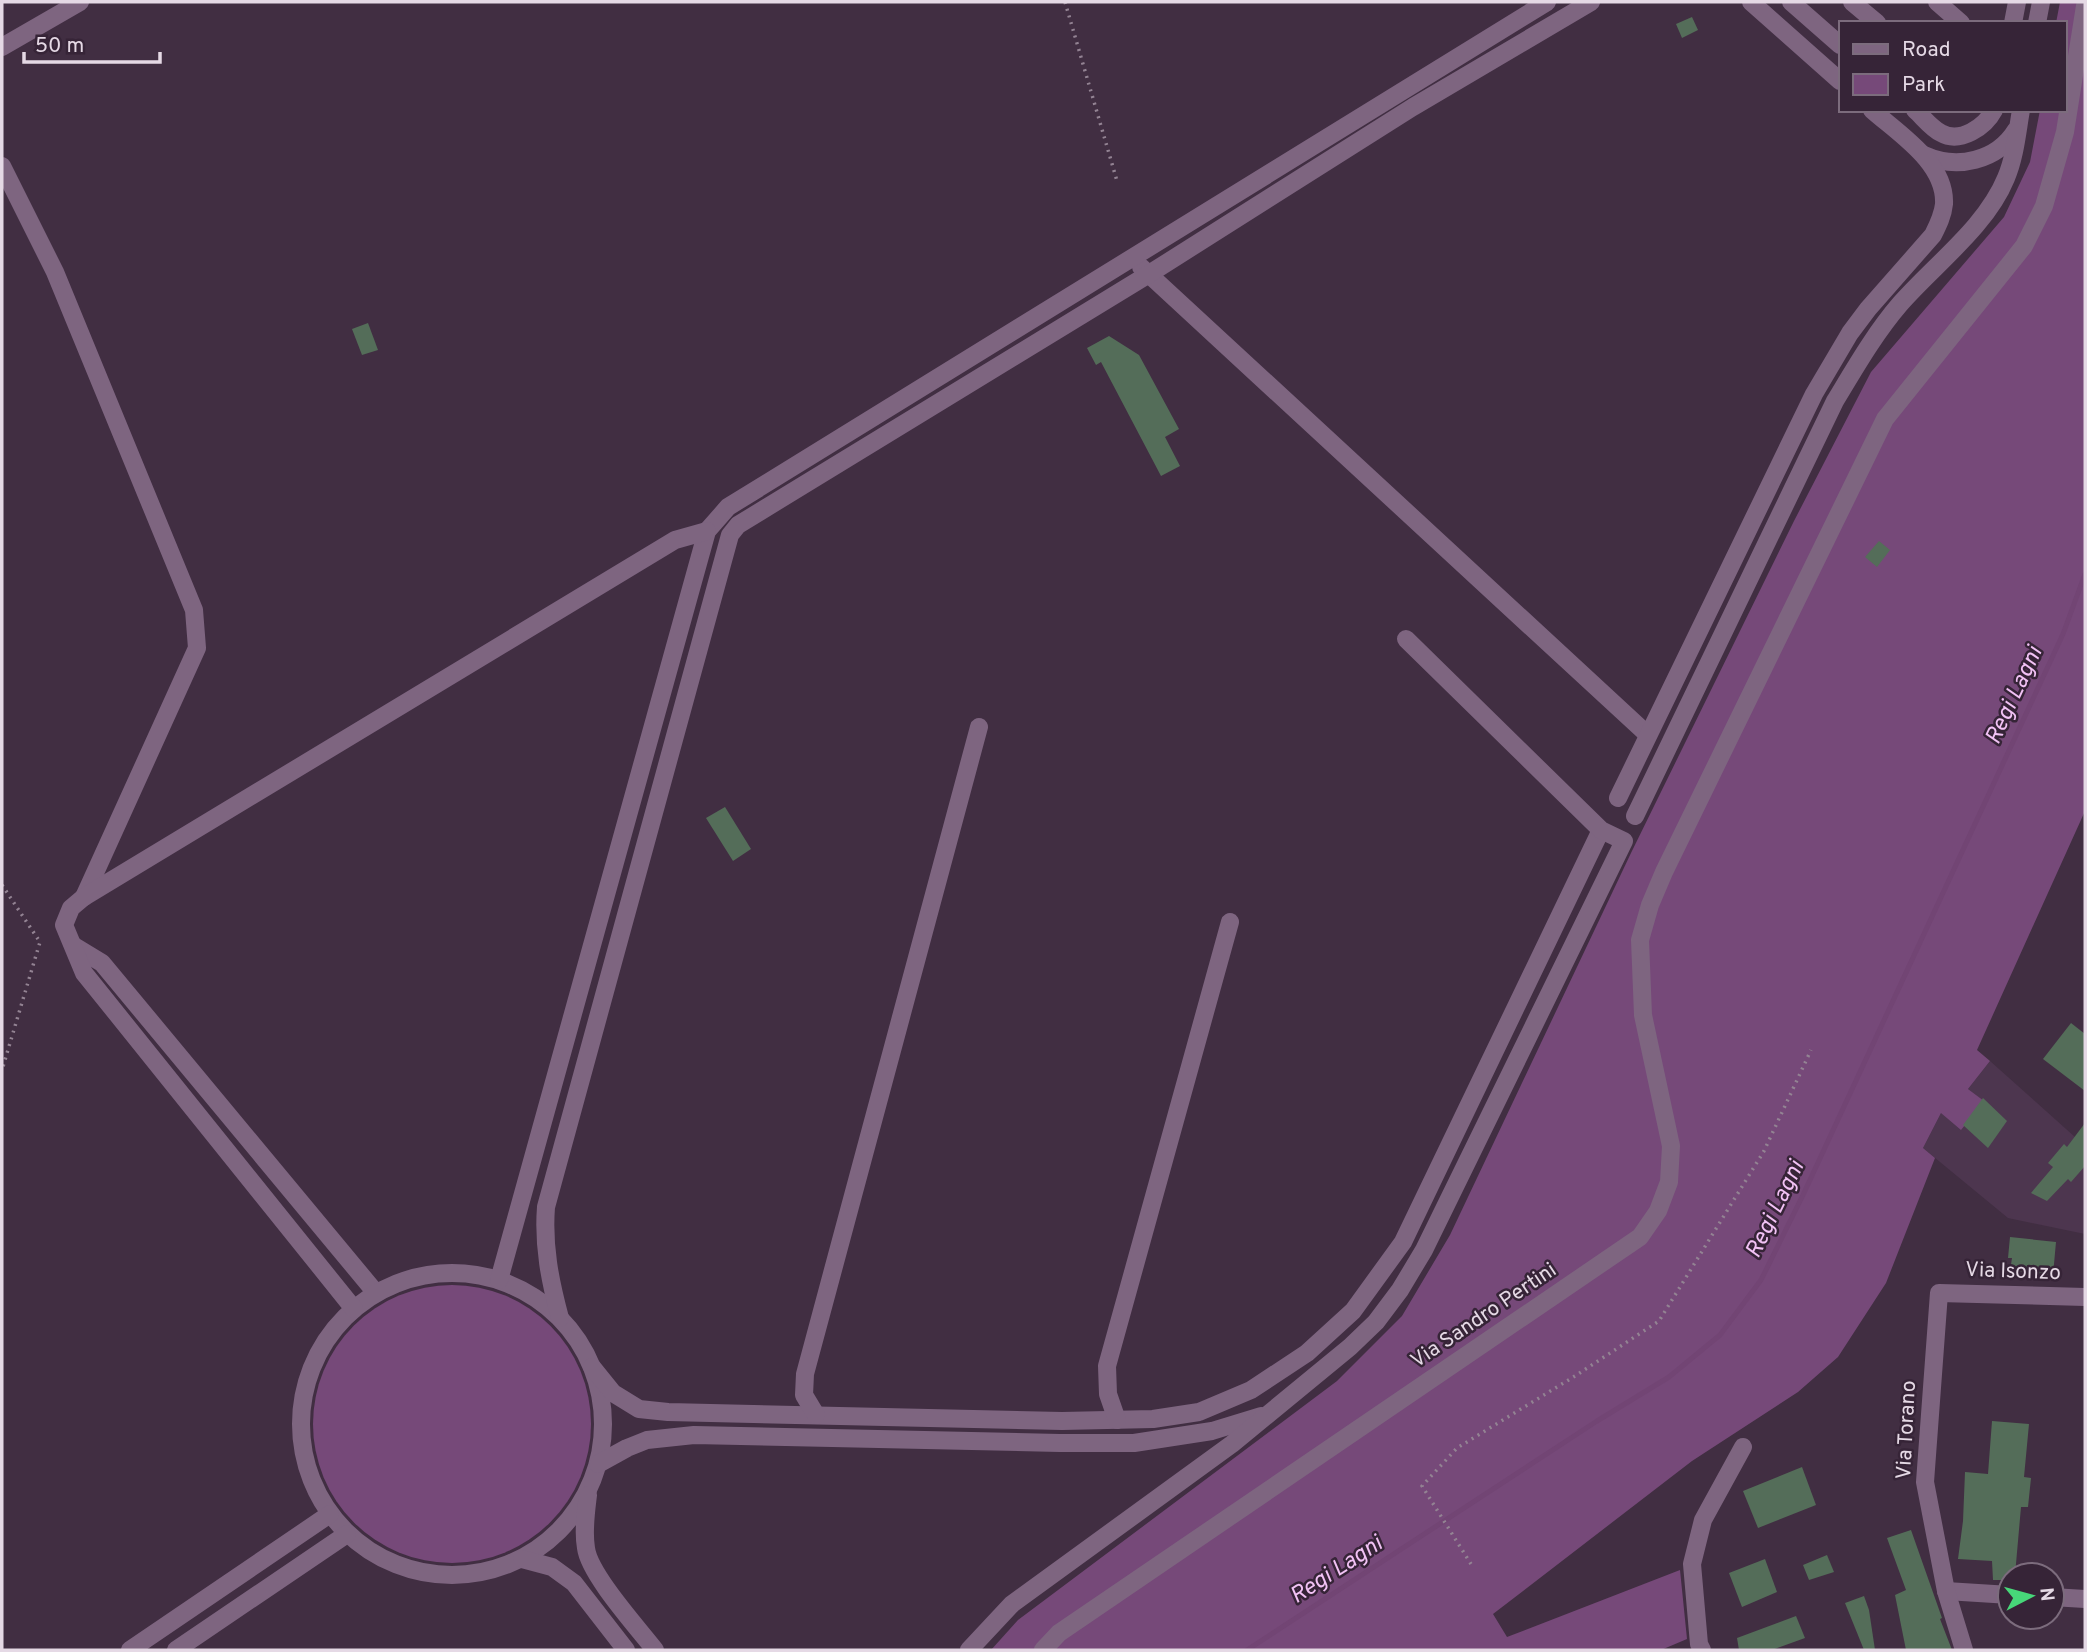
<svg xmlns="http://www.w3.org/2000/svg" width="2087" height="1652" font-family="Overpass,sans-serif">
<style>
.built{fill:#4d364f}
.green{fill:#764979}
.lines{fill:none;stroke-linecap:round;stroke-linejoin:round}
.stream{stroke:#724574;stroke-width:5}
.building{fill:#546d59}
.path{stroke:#938393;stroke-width:3.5;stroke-dasharray:2 5;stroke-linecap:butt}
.minor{stroke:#7e6580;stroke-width:18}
.labels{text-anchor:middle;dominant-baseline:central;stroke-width:5;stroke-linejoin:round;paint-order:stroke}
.street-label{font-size:21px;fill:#e5d9e5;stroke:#362437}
.water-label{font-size:23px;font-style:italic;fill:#f2c2f5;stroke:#362437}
</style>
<rect width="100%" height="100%" fill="#412e42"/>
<polygon class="built" points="1990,1061 2085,1146 2085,1234 2008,1218 1923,1148 1941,1113 1983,1101 1968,1089"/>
<g class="green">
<polygon points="2060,2 2085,2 2085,811 1977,1050 1990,1061 1968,1089 1984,1101 1961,1130 1941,1113 1923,1148 1935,1158 1886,1283 1838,1357 1798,1392 1692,1461 1493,1614 1507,1637 1680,1570 1687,1639 1661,1650 991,1650 1018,1620 1337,1381 1402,1316 1450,1235 1631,853 1794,521 1871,372 2004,217 2030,162 2040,110 2064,110 2064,23 2056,23"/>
<circle cx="452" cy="1424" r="139"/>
</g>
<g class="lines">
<polyline class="stream" points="1247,1650 1597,1421 1669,1377 1720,1335 1761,1280 1803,1195 2063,634 2085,574"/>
</g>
<g class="building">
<polygon points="1692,17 1698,30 1682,38 1676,24"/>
<polygon points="368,323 378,350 362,355 352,329"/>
<polygon points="1109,336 1139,355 1179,429 1165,437 1180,466 1161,476 1101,362 1096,365 1087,348"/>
<polygon points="1879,541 1890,550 1877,567 1865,557"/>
<polygon points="725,807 751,849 733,861 706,818"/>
<polygon points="2071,1023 2085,1034 2085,1091 2043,1059"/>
<polygon points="1983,1098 2007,1121 1988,1148 1963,1125"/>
<polygon points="2085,1123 2085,1166 2071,1182 2068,1179 2047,1201 2031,1193 2053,1167 2048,1163 2064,1144 2067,1147"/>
<polygon points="2010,1237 2056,1242 2053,1275 2010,1271 2012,1258 2008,1258"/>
<polygon points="1992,1421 2029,1424 2024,1477 2031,1478 2028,1507 2021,1507 2015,1575 2010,1575 2010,1580 1993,1580 1992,1561 1958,1559 1963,1521 1965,1472 1988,1474"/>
<polygon points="1802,1467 1816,1505 1758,1528 1743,1491"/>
<polygon points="1911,1530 1942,1618 1940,1619 1952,1650 1906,1650 1895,1595 1906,1590 1887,1538"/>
<polygon points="1827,1555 1834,1572 1809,1580 1803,1565"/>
<polygon points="1765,1559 1777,1592 1742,1607 1729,1573"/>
<polygon points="1864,1596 1869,1610 1875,1650 1864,1650 1845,1603"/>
<polygon points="1796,1616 1805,1638 1772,1650 1739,1650 1737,1638"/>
</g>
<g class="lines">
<g class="path">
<polyline points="1065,2 1117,181"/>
<polyline points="2,885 40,942 2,1070"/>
<polyline points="1471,1564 1422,1486 1457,1448 1575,1376 1659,1321 1764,1151 1811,1050"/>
</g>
<g class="minor">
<polyline points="1751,2 1840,81"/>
<polyline points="1791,2 1840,45"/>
<polyline points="1852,2 1877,23"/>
<polyline points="1937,2 1961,23"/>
<polyline points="2013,23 2017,2"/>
<polyline points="2037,23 2041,2"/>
<polyline points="2,47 80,2"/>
<path d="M1915,110C1923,117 1931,128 1941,133C1960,144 1985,127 1994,110"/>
<path d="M1924,155C1957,170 1997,161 2016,130"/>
<polyline points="2,166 55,272 194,610 197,648 84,897"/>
<polyline points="1141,267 1648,735"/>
<path d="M1618,798L1814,394L1850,333L1868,309L1933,235C1938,225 1943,215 1944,204C1946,163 1899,134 1872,110"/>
<path d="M1635,816L1835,401C1855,368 1875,333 1900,304C1935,264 1986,227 2006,178C2015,157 2017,133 2021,110"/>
<polyline points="74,946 102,963 376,1293"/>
<circle cx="452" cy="1424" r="151"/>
<polyline points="499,1280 707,531 728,507 1547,2"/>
<polyline points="354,1309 84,973 64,925 71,908 84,897 675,540 707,531"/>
<path d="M560,1318C550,1281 543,1246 546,1207L730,535L738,525L1149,274L1413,107L1591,2"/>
<polyline points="592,1367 613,1393 639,1409 668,1412 1062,1421 1153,1419 1199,1412 1251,1390 1307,1353 1353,1311 1403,1242 1601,830"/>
<polyline points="816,1415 804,1395 805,1374 979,727"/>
<polyline points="1117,1420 1108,1394 1107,1366 1230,922"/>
<polyline points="598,1464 627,1448 647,1440 694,1435 1060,1443 1134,1443 1212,1431 1261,1416"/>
<path d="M588,1495C586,1512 583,1531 586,1548C589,1574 638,1628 655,1650"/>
<polyline points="522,1559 552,1567 574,1583 626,1650"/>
<polyline points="1946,1591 2010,1595"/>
<polyline points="2052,1597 2085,1599"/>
<polyline points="130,1650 330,1514"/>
<polyline points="176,1650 347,1534"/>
<polyline points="969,1650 1012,1604 1232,1444 1350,1347 1376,1322 1400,1290 1424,1250 1624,841 1601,830 1406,639"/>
<polyline points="1043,1650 1059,1633 1640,1237 1658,1211 1669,1182 1671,1146 1643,1015 1640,940 1650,905 1664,872 1885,419 2024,246 2044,206 2065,132 2085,6"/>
<polyline points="1702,1650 1699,1644 1692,1564 1703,1520 1743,1447"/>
<polyline points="1964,1650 1946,1591 1925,1482 1939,1293 2085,1297"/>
</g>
</g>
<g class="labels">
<g class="street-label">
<text transform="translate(2013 1272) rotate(2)">Via Isonzo</text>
<text transform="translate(1484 1316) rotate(-34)">Via Sandro Pertini</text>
<text transform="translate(1907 1430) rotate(-87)">Via Torano</text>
</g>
<g class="water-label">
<text transform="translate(2015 696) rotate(-65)">Regi Lagni</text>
<text transform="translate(1776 1210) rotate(-64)">Regi Lagni</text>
<text transform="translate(1337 1571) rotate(-33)">Regi Lagni</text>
</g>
</g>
<rect width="2087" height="1652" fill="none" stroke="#e5d9e5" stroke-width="7"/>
<rect x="1839" y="21" width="228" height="91" fill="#362437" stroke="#7c6c7d" stroke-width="2"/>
<rect x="1853" y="44" width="35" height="10" fill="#7e6580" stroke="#7c6c7d" stroke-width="2"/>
<text x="1902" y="56" font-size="21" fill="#e5d9e5">Road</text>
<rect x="1853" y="74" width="35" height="21" fill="#764979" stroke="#7c6c7d" stroke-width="2"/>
<text x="1902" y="91" font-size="21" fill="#e5d9e5">Park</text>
<g transform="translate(2031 1596) rotate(84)"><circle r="33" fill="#362437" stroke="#7c6c7d" stroke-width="2"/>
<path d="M0-5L12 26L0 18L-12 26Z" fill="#47d779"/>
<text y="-10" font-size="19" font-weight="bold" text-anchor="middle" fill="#e5d9e5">N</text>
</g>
<path d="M24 52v10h136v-10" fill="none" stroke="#e5d9e5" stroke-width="3.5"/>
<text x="35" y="52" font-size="21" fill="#e5d9e5" stroke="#362437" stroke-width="5" paint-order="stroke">50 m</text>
</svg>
